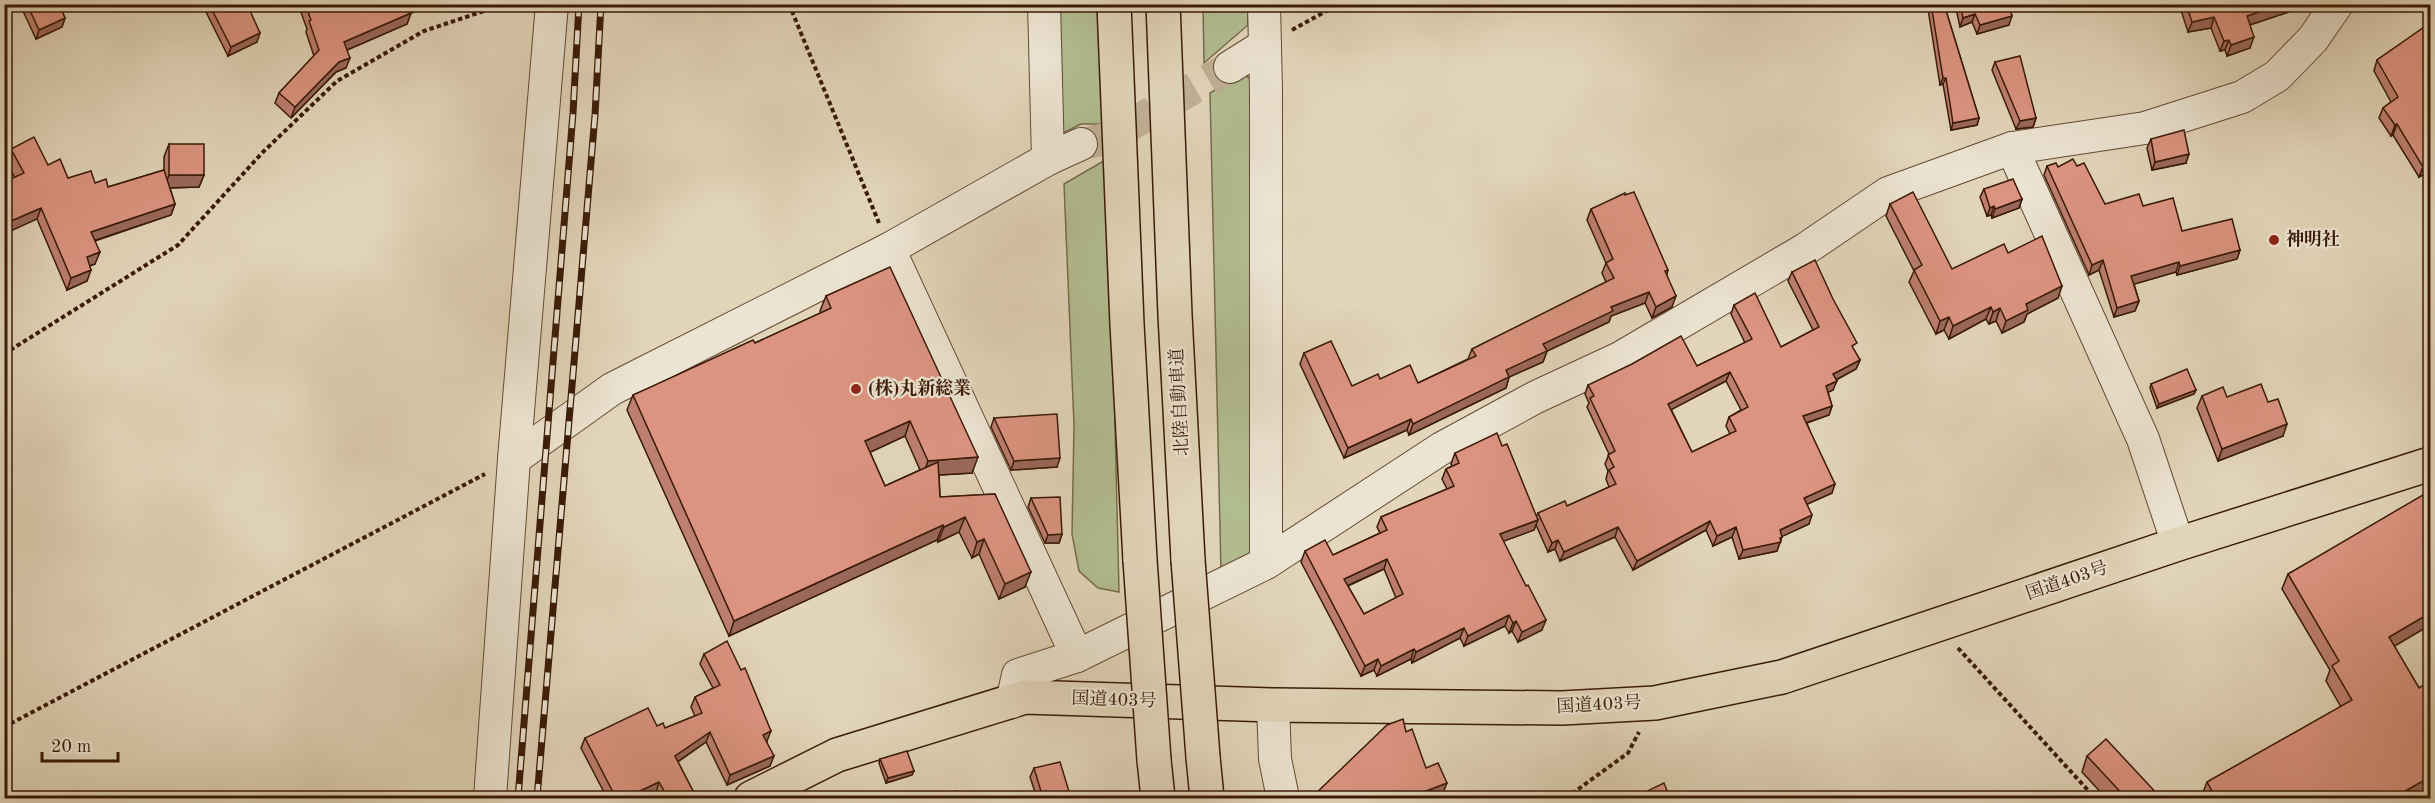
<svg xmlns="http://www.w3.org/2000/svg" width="2435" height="803" font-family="'Old Standard TT','Noto Serif JP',serif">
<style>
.green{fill:#b2bd90;stroke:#766c4c;stroke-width:1.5}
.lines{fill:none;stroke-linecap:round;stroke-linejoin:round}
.minor-tunnel{stroke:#c0b095;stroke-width:32;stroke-dasharray:32 16;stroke-linecap:butt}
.minor-casing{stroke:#644934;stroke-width:34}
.highway-casing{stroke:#3a1a07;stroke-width:36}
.path{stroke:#3a1a07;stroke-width:4;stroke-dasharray:4.5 3;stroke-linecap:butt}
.minor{stroke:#ece4d2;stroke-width:32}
.highway{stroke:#e2d5b9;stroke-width:33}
.rail-casing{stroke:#3a1a07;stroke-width:7}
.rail{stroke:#ece4d2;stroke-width:4.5;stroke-dasharray:14;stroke-linecap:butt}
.highway-bridge-casing{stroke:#3a1a07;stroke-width:36;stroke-linecap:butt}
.highway-bridge{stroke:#e2d5b9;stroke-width:33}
.wall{fill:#bd7f6f;stroke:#3a1a07;stroke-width:1.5;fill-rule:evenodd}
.shaded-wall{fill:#9a685a;stroke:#3a1a07;stroke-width:1.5}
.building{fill:#dc9481;stroke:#3a1a07;stroke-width:1.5;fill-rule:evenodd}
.poi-dot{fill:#8f2418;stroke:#ece4d2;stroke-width:2}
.labels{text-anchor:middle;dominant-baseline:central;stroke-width:4.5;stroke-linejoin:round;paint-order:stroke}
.poi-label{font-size:18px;font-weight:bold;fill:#3a1a07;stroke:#ece4d2;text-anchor:start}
.street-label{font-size:18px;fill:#3a1a07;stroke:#ece4d2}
</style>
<rect width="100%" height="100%" fill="#e2d5b9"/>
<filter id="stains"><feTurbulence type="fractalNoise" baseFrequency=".00333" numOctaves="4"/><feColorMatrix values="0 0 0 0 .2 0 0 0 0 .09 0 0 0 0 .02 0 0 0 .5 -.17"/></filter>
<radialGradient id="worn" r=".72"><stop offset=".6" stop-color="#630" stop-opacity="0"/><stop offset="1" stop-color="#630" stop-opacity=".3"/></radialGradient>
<g class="green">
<polygon points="1054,5 1100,5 1102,124 1081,124 1059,135"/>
<polygon points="1203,5 1248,5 1248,25 1204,63"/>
<polygon points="1242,74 1255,81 1252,556 1221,571 1210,93"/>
<polygon points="1107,159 1109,175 1119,592 1098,588 1079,571 1072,534 1074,425 1064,184"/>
</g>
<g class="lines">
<polyline class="minor-tunnel" points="1081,144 1106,139 1230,67"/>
<defs>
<g id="minor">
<polyline points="1044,4 1048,159"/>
<polyline points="1264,4 1266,90 1266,563"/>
<polyline points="1230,67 1265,45"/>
<polyline points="2012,148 2143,439 2178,544"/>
<polyline points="889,249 1077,656"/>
<polyline points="514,459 612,389 889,249 1048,159 1081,144"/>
<polyline points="1012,702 1018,675 1077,656 1266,563 1442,448 1536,397 1620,358 1804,250 1888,193 2012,148 2145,128 2242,97 2277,76 2313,39 2337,4"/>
<polyline points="1273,705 1275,759 1283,798"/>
<polyline points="490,798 514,459 552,4"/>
</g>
<g id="highway">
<polyline points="1114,4 1127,324 1140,560"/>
<polyline points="1163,4 1175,315 1188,560"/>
<polyline points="1203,757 1207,798"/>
<polyline points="1154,760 1158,798"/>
<polyline points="751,798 837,755 1025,697 1273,705 1562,708 1655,703 1782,677 2178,544 2430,464"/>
</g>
</defs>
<use href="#minor" class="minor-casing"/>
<use href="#highway" class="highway-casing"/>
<g class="path">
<polyline points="789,4 879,223"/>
<polyline points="1292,30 1339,4"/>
<polyline points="4,354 178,245 263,152 337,81 424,31 505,4"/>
<polyline points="1958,648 2095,798"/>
<polyline points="4,727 485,474"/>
<polyline points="1566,798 1628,753 1639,732"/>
</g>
<use href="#minor" class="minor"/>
<use href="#highway" class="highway"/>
<defs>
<g id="rail">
<polyline points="518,798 573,113 579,4"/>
<polyline points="537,798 595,115 601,4"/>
</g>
</defs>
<use href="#rail" class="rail-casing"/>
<use href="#rail" class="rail"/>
<defs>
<g id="highway-bridge">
<polyline points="1140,560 1154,760"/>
<polyline points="1188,560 1203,757"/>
</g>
</defs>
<use href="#highway-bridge" class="highway-bridge-casing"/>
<use href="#highway-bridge" class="highway-bridge"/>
</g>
<g class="wall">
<polygon points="25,4 59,4 65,18 62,27 36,39 23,11"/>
<polygon points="64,4 84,4 68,11"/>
<polygon points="202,4 247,4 257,42 228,56"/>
<polygon points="298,4 431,4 411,13 407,24 347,50 346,68 336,72 291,118 275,103 279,93 314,56 306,32 307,29"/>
<polygon points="1929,4 1944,4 1979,118 1977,125 1951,130 1943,84 1940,85 1928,9"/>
<polygon points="1955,4 2009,4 2009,25 1977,34 1972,22 1960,27"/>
<polygon points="2179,4 2292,4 2289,12 2250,25 2250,48 2227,56 2225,50 2220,51 2211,28 2188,32"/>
<polygon points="2430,24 2430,171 2419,177 2393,135 2391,136 2379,118 2383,108 2391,102 2374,71 2377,60"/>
<polygon points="1995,62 2036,118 2033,127 2016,129 1992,70"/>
<polygon points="2151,139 2186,163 2152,170 2147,148"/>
<polygon points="169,144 204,175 199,187 170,188 175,204 171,215 95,241 95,264 90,266 87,281 67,290 37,219 6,161 11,149 48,165 68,178 95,183 108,187 164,170 164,157"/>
<polygon points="2047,166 2058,167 2077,166 2105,204 2143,206 2182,231 2240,250 2237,259 2177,275 2176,272 2134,284 2139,301 2135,311 2114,317 2099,270 2089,275 2044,175"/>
<polygon points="1984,189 2022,199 2019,208 1992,218 1991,215 1987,216 1980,197"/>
<polygon points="1625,195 1668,270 1667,274 1672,307 1652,318 1645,303 1611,316 1609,322 1547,351 1543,362 1509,377 1506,388 1409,435 1407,430 1344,458 1300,364 1304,353 1352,386 1380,379 1418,383 1468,359 1472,349 1606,282 1602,273 1606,263 1587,220 1591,209"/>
<polygon points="1890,204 1952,269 2008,253 2058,298 2027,314 2024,322 2002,333 1996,321 1989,324 1986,319 1949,339 1944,330 1936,334 1909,282 1914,271 1886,216"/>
<path d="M1792,272L1854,350L1860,360L1856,369L1836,380L1833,390L1828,392L1832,406L1829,415L1807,423L1832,493L1807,504L1809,524L1782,536L1777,551L1739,559L1732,537L1713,546L1706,530L1633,570L1615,537L1560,561L1555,549L1548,552L1536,525L1534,530L1503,541L1542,630L1518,642L1512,631L1509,633L1505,626L1464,646L1460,638L1412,663L1411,659L1377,676L1374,670L1361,676L1301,562L1305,551L1333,555L1380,533L1377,527L1381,517L1447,489L1442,479L1446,469L1452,466L1451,464L1455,453L1502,446L1536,517L1538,513L1567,506L1609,487L1606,479L1608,471L1605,464L1609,454L1587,407L1589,403L1585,394L1588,385L1697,366L1745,343L1731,314L1734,305L1781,347L1813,330L1788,281ZM1726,381L1741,410L1729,417L1726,426L1730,434L1692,452L1671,409ZM1384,569L1396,598L1364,614L1348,586Z"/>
<path d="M826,296L972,473L939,475L940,497L995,494L1025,587L999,599L979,554L972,558L959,532L938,542L937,540L729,636L627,410L633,395L755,343L821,313L820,311ZM905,436L920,470L885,486L870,452Z"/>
<polygon points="2151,384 2196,390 2194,394 2157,408 2150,388"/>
<polygon points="2202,396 2227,397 2283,436 2218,461 2197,408"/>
<polygon points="994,418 1057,467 1011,470 991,427"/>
<polygon points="2430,495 2430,625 2394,646 2419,688 2430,682 2430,789 2415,798 2201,798 2207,782 2341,707 2326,681 2330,670 2282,589 2288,574"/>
<polygon points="1031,498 1062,534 1059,543 1045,543 1028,507"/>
<polygon points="704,654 767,741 770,766 727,785 706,742 678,762 694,793 692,798 659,798 656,792 642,798 607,798 581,748 585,738 665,728 695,716 691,707 695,697 713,688 700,664"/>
<polygon points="2087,756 2161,798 2106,798 2082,772"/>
<polygon points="880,759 914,771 912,775 886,783 879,763"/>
<polygon points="1034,768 1071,798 1037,798 1030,777"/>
</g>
<g class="shaded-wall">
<polygon points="70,4 84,4 68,11"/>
<polygon points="410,4 431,4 404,16 408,5"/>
<polygon points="2283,4 2292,4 2289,12 2243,27 2247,16"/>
<polygon points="411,13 407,24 340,53 344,42"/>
<polygon points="1975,14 1972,22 1960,27 1963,18"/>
<polygon points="2012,16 2009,25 1977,34 1980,25"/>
<polygon points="2214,17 2211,28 2188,32 2192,22"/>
<polygon points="65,18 62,27 36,39 39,30"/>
<polygon points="260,33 257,42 228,56 231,47"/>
<polygon points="2254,37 2250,48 2227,56 2231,45"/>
<polygon points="2229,40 2225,50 2220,51 2224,41"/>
<polygon points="350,58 346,68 336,72 291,118 295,107 339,62"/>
<polygon points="1943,78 1946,78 1943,84 1940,85"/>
<polygon points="1979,118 1977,125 1951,130 1953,123"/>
<polygon points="2036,118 2033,127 2016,129 2020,121"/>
<polygon points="2397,124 2393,135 2391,136 2395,125"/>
<polygon points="2189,154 2186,163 2152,170 2155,162"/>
<polygon points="2430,162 2430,171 2419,177 2423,167"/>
<polygon points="169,175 204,175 199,187 164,188"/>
<polygon points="2022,199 2019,208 1992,218 1995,209"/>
<polygon points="175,204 171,215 87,243 91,232"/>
<polygon points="1994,206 1991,215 1987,216 1990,208"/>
<polygon points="41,208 37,219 4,234 4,224"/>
<polygon points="2240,250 2237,259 2177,275 2180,266"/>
<polygon points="100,252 95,264 83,268 87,257"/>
<polygon points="2103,260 2099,270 2089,275 2092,265"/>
<polygon points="2179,262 2176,272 2128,286 2131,276"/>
<polygon points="91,270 87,281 67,290 71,278"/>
<polygon points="2062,286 2058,298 2027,314 2024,322 2002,333 2006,321 2026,304"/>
<polygon points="1649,292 1645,303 1611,316 1609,322 1547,351 1543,362 1509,377 1506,388 1409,435 1413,424 1506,370 1543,344 1611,307"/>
<polygon points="1676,296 1672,307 1652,318 1656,307"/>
<polygon points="2139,301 2135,311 2114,317 2117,308"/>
<polygon points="1991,307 1986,319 1949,339 1953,326"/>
<polygon points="2000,308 1996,321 1989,324 1993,312"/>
<polygon points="1949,317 1944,330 1936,334 1940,321"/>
<polygon points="1860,360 1856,369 1830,383 1833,374"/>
<polygon points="1730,372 1726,381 1665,413 1668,404"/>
<polygon points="1837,381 1833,390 1823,395 1826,386"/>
<polygon points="2196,390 2194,394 2157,408 2159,404"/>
<polygon points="1832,406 1829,415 1800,425 1803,416"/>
<polygon points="1411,419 1407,430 1344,458 1348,448"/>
<polygon points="910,421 905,436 860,457 865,441"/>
<polygon points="2287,424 2283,436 2218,461 2222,449"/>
<polygon points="978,457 972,473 923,476 928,461"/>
<polygon points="1060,458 1057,467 1011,470 1014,461"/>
<polygon points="1835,484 1832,493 1801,507 1804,498"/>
<polygon points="1812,515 1809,524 1777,539 1780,530"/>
<polygon points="965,517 959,532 938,542 944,527"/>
<polygon points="1538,520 1534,530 1496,544 1500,534"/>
<polygon points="1710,521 1706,530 1633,570 1637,561"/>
<polygon points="943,525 937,540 729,636 734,621"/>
<polygon points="1618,527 1615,537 1560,561 1564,552"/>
<polygon points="1736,527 1732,537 1713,546 1717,536"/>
<polygon points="1062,534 1059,543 1045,543 1048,535"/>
<polygon points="1782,537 1777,551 1739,559 1743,550"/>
<polygon points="984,539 979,554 972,558 977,542"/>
<polygon points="1558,540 1555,549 1548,552 1552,543"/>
<polygon points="1387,559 1384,569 1340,589 1344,579"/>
<polygon points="1031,572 1025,587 999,599 1005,584"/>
<polygon points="2430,613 2430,625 2383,653 2389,637"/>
<polygon points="1509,615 1505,626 1464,646 1468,636"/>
<polygon points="1546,620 1542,630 1518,642 1522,632"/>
<polygon points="1516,621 1512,631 1509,633 1513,623"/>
<polygon points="1464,628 1460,638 1412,663 1416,652"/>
<polygon points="1414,649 1411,659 1377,676 1381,666"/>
<polygon points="1378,659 1374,670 1361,676 1365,666"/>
<polygon points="771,731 767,741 759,745 763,735"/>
<polygon points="710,732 706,742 671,766 675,756"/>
<polygon points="774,756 770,766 727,785 730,775"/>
<polygon points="914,771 912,775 886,783 888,778"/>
<polygon points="2430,777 2430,789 2415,798 2393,798"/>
<polygon points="659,782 656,792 642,798 625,798"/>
<polygon points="1447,783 1441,798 1408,798"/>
<polygon points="694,793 692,798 684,798"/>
</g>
<g class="building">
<polygon points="27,4 59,4 65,18 39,30"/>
<polygon points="209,4 247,4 260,33 231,47"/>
<polygon points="305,4 410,4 408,5 411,13 344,42 350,58 339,62 295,107 279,93 319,50 309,21 311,20"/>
<polygon points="1931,4 1944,4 1979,118 1953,123 1946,78 1943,78"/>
<polygon points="1960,4 2009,4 2012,16 1980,25 1975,14 1963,18"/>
<polygon points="2186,4 2283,4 2247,16 2254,37 2231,45 2229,40 2224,41 2214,17 2192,22"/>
<polygon points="2430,23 2430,162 2423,167 2397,124 2395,125 2383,108 2398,97 2377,60"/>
<polygon points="2020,56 2036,118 2020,121 1995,62"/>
<polygon points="2184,130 2189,154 2155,162 2151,139"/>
<polygon points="34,137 48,165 60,159 68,178 91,171 95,183 106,179 108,187 164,170 175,204 91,232 100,252 87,257 91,270 71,278 41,208 4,224 4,182 24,173 11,149"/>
<rect x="169" y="144" width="35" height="31"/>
<polygon points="2073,159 2077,166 2084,163 2105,204 2139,194 2143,206 2173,198 2182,231 2232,219 2240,250 2180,266 2179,262 2131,276 2139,301 2117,308 2103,260 2092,265 2047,166 2056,163 2058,167"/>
<polygon points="2013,179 2022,199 1995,209 1994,206 1990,208 1984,189"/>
<polygon points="1634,192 1668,270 1665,271 1676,296 1656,307 1649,292 1611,307 1613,311 1543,344 1547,351 1506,370 1509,377 1413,424 1411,419 1348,448 1304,353 1331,341 1352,386 1378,374 1380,379 1410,365 1418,383 1476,356 1472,349 1614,278 1606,263 1613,259 1591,209 1625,193 1625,195"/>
<polygon points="1913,192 1952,269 2004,244 2008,253 2042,236 2062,286 2026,304 2028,310 2006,321 2000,308 1993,312 1991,307 1953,326 1949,317 1940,321 1914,270 1922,265 1890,204"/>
<path d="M1815,260L1833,299L1857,343L1852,346L1860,360L1833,374L1837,381L1826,386L1832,406L1803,416L1835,484L1804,498L1812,515L1780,530L1782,537L1780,538L1781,542L1743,550L1736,527L1717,536L1710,521L1637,561L1618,527L1564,552L1558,540L1552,543L1538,513L1565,501L1567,506L1616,484L1609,470L1614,467L1608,455L1615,451L1590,398L1594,396L1588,385L1632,364L1681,336L1697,366L1752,339L1734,305L1755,293L1781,347L1819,327L1792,272ZM1730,372L1748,407L1729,417L1736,431L1692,452L1668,404Z"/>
<polygon points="890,267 978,457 928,461 910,421 865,441 885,486 938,462 940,497 995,494 1031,572 1005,584 984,539 977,542 965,517 944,527 943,525 734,621 633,395 753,340 755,343 831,308 826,296"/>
<polygon points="2187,369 2196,390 2159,404 2151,384"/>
<polygon points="2261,384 2268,402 2278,399 2287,424 2222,449 2202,396 2223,387 2227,397"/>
<polygon points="1057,414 1060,458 1014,461 994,418"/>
<path d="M1497,433L1502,446L1507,444L1538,520L1500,534L1526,586L1528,585L1546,620L1522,632L1516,621L1513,623L1509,615L1468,636L1464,628L1416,652L1414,649L1381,666L1378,659L1365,666L1305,551L1325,540L1333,555L1387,530L1381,517L1454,486L1446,469L1459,463L1455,453ZM1387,559L1403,594L1364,614L1344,579Z"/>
<polygon points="2428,492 2430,495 2430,613 2389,637 2419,688 2430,682 2430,777 2393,798 2216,798 2207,782 2352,700 2332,666 2339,661 2288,574"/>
<polygon points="1060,497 1062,534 1048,535 1031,498"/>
<polygon points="727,641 741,670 745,668 771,731 763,735 774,756 730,775 710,732 675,756 694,793 684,798 668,798 659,782 625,798 616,798 585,738 648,708 657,726 663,723 665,728 702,713 695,697 720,685 704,654"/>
<polygon points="1403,719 1406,732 1412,729 1426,768 1438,763 1447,783 1408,798 1311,798 1387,725"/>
<polygon points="2106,739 2161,798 2126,798 2087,756"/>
<polygon points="907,751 914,771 888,778 880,759"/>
<polygon points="1060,762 1071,798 1043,798 1034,768"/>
<polygon points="1664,783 1670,798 1643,798 1641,794"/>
<polygon points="957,791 961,798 942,798"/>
</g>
<g class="poi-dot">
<circle cx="2274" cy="240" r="6"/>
<circle cx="856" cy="389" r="6"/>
</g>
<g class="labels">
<g class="poi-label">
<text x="2286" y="240">神明社</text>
<text x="868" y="389">(株)丸新総業</text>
</g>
<g class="street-label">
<text transform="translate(1180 402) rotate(-93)">北陸自動車道</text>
<text transform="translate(2067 581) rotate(-19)">国道403号</text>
<text transform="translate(1114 700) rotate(2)">国道403号</text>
<text transform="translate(1599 705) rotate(-3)">国道403号</text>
</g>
</g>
<rect width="2435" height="803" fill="none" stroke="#e2d5b9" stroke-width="24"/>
<rect x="6" y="6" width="2423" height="791" fill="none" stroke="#3a1a07" stroke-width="3"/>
<rect x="12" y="12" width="2411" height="779" fill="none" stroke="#3a1a07" stroke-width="1.5"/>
<path d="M42 752v9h76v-9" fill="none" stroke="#3a1a07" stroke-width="3"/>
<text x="51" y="752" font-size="18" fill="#3a1a07" stroke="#ece4d2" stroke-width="4.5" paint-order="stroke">20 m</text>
<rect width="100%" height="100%" filter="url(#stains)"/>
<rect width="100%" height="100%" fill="url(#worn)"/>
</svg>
